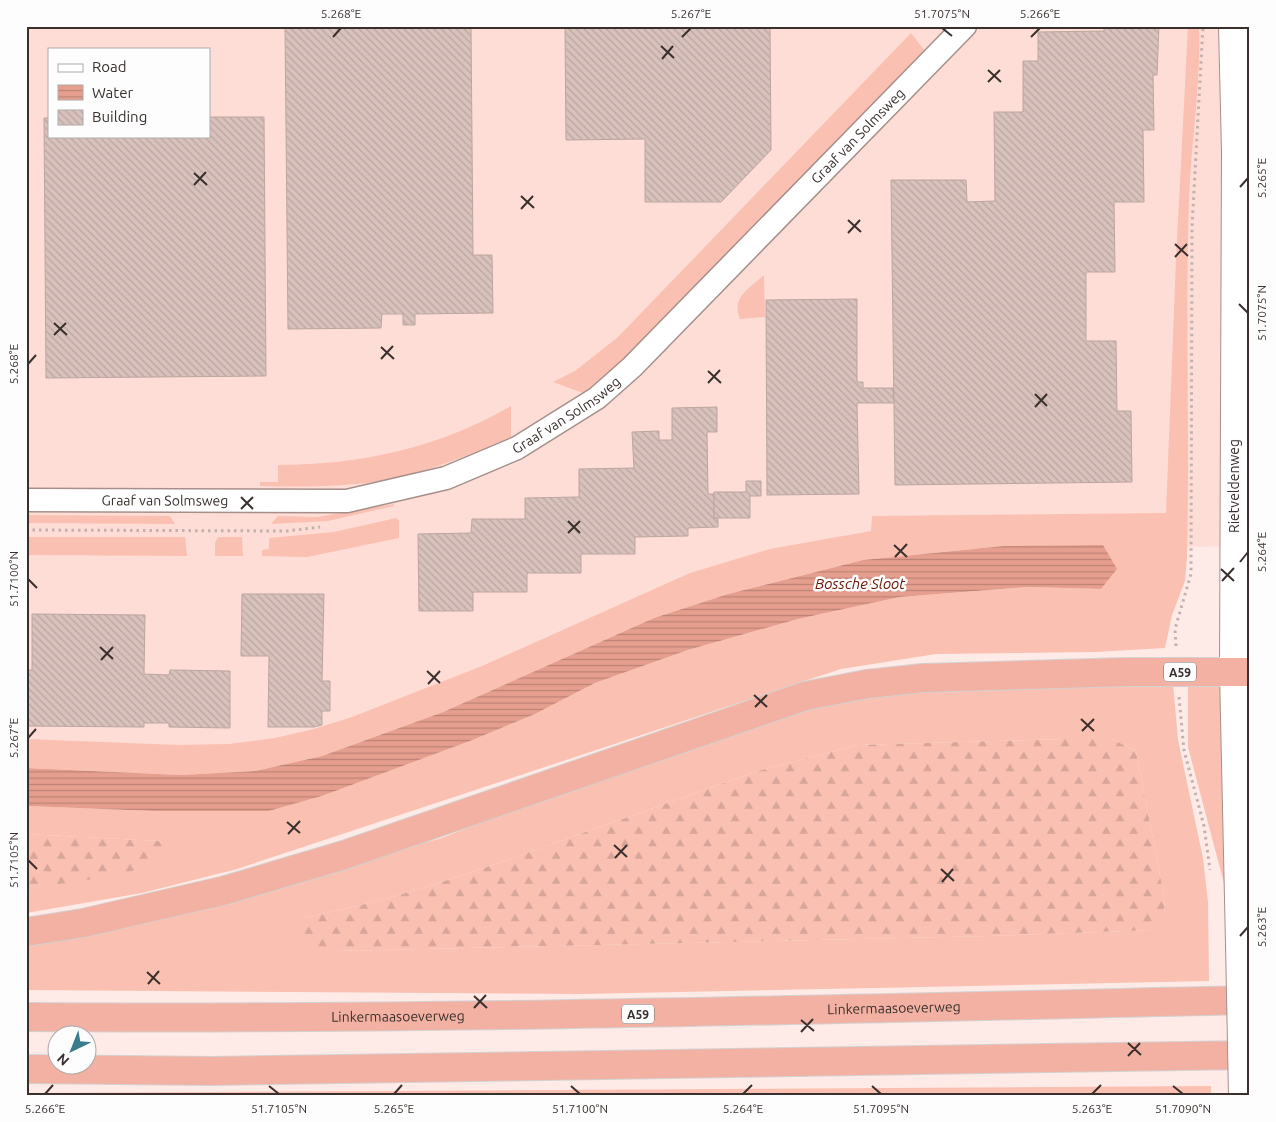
<svg xmlns="http://www.w3.org/2000/svg" width="1276" height="1122" font-family="Ubuntu,sans-serif">
<style>
.built{fill:#feddd6;fill-rule:evenodd}
.grass{fill:#fac0b2;fill-rule:evenodd}
.forest{fill:url(#forest-firs)}
.water{fill:url(#water-rules)}
.building{fill:url(#building-back-hatch);stroke:#bca6a0}
.lines{fill:none;stroke-linecap:round;stroke-linejoin:round}
.street-casing{stroke:#a68f8a;stroke-width:25}
.secondary-casing{stroke:#a68f8a;stroke-width:30}
.highway-casing{stroke:#d3d1d1;stroke-width:30}
.path{stroke:#c2b1ae;stroke-width:3;stroke-dasharray:2.5 4;stroke-linecap:butt}
.street{stroke:#fff;stroke-width:22}
.secondary{stroke:#fff;stroke-width:28}
.highway{stroke:#f2b1a2;stroke-width:28}
.secondary-bridge-casing{stroke:#a68f8a;stroke-width:30;stroke-linecap:butt}
.secondary-bridge{stroke:#fff;stroke-width:28}
.ticks{fill:none;stroke:#39302e;stroke-width:2}
.labels{text-anchor:middle;dominant-baseline:central;stroke-width:5;stroke-linejoin:round;paint-order:stroke}
.shield{fill:#fdfdfd;stroke:#746e6c;stroke-width:1}
.shield-label{font-size:12px;font-weight:bold;fill:#39302e}
.street-label{font-size:14px;fill:#39302e;stroke:#fdfdfd}
.water-label{font-size:15px;font-style:italic;fill:#6a1604;stroke:#fdfdfd}
.neatline{fill:none;stroke:#39302e;stroke-width:2}
.ticks-label{font-size:12px;text-anchor:middle;fill:#39302e}
</style>
<defs>
<pattern id="forest-firs" width="22" height="20" patternUnits="userSpaceOnUse" patternTransform="scale(1.25)"><rect width="22" height="20" fill="#fac0b2"/><path d="M5 1l3.5 6h-7zM16 11l3.5 6h-7z" fill="#d7a599"/></pattern>
<pattern id="water-rules" width="6" height="5" patternUnits="userSpaceOnUse" patternTransform="scale(1.25)"><rect width="6" height="5" fill="#e69f8e"/><path d="M0 2.5h6" fill="none" stroke="#bb8274"/></pattern>
<pattern id="building-back-hatch" width="6" height="6" patternUnits="userSpaceOnUse" patternTransform="scale(1.25)"><rect width="6" height="6" fill="#d9c1bc"/><path d="M-1 5l2 2M0 0l6 6M5-1l2 2" fill="none" stroke="#bba6a2"/></pattern>
</defs>
<rect width="100%" height="100%" fill="#feeae6"/>
<path class="built" d="M26,26H1250V546L796,551L254,758L26,749ZM49,49H209V136H49Z"/>
<g class="grass">
<path d="M1188,26H1199C1201,85 1191,142 1189,200C1185,319 1190,438 1187,557L1185,581L1172,615L1165,648L1096,652L936,654L841,669L237,869L142,893L26,913V889L56,884L163,843L159,841L26,834V806L154,811H269L322,796L470,741L535,714L595,683L688,650L798,619L900,597L1028,587L1101,589L1103,545L1003,546L863,560L728,594L654,618L443,712L322,756L255,771L181,775L26,768V739L179,745L229,744L275,738L314,729L352,717L482,666L690,573L770,549L871,531L872,516L1166,513L1176,260Z"/>
<polygon points="911,33 925,51 645,338 605,376 583,393 553,382 575,371 618,337"/>
<path d="M764,275L765,317L740,319C731,297 749,289 764,275Z"/>
<path d="M511,406V437C461,458 410,480 355,484C324,487 292,487 260,486V482H278V465C360,465 439,448 511,406Z"/>
<polygon points="394,504 394,506 328,521 271,524 278,516 317,517"/>
<polygon points="26,515 170,516 175,524 26,523"/>
<polygon points="396,518 399,521 399,538 307,557 262,556 262,550 269,549 269,538 334,532"/>
<polygon points="26,537 185,537 187,556 26,555"/>
<polygon points="218,537 242,537 243,556 215,556 215,543"/>
<path d="M1173,683L1178,740L1203,858L1208,902L1209,981L582,994L26,990V942L274,885L442,838L548,796L820,703L883,690ZM1064,739H1112L1136,751L1164,896C1165,911 1166,920 1153,930L989,936L335,951L305,918L386,899L461,876L758,771L858,745Z"/>
<polygon points="1188,683 1223,686 1225,887 1188,747"/>
<polygon points="1211,1086 1211,1096 26,1096 26,1093"/>
</g>
<g class="forest">
<path d="M1064,739H1112L1136,751L1164,896C1165,911 1166,920 1154,930L989,936L335,951H310C302,943 300,928 305,918L386,899L461,876L758,771L858,745Z"/>
<path d="M26,834L159,841L163,843C163,852 161,858 154,863C137,875 52,885 26,889Z"/>
</g>
<polygon class="water" points="1103,545 1117,569 1101,589 1028,587 900,597 798,619 688,650 595,683 535,714 470,741 322,796 269,811 154,811 26,806 26,768 181,775 255,771 322,756 443,712 654,618 728,594 863,560 1003,546"/>
<g class="building">
<polygon points="285,26 471,26 473,255 492,255 493,313 415,314 415,325 403,325 403,314 382,314 381,328 288,329"/>
<polygon points="565,26 770,26 771,150 721,202 645,202 645,139 566,140"/>
<polygon points="1104,26 1159,26 1157,75 1153,75 1154,130 1143,130 1144,202 1114,202 1115,272 1086,272 1086,341 1116,341 1117,411 1131,411 1132,482 895,485 891,180 966,180 967,202 995,201 994,112 1023,112 1023,61 1038,61 1038,32 1104,31"/>
<polygon points="209,117 264,117 266,376 46,378 44,118 49,118 49,136 209,136"/>
<polygon points="857,299 857,382 863,382 863,388 893,388 894,403 857,403 859,494 767,495 766,300"/>
<polygon points="717,407 717,432 707,432 708,494 714,494 714,518 718,518 718,527 688,528 688,536 635,537 635,554 581,554 581,573 527,573 527,592 473,592 473,611 419,611 418,534 471,533 472,519 525,519 525,498 579,497 579,469 634,468 632,432 659,431 659,440 672,440 672,408"/>
<polygon points="746,481 761,481 761,496 750,496 750,518 714,518 714,492 746,492"/>
<polygon points="242,594 324,594 322,681 330,681 330,711 322,711 322,725 314,727 268,727 269,656 241,656"/>
<polygon points="32,614 145,615 144,674 169,675 170,670 230,671 230,728 169,727 169,723 144,723 144,727 26,726 26,670 32,670"/>
</g>
<g class="lines">
<defs>
<g id="street">
<path id="s1" d="M26,500L347,501L446,478L517,448L597,398L632,367L965,26"/>
</g>
<polyline id="secondary" points="1233,26 1236,152 1234,672 1240,943"/>
<g id="highway">
<polyline points="26,932 83,923 226,890 344,855 805,696 867,684 923,678 1126,672 1250,672"/>
<path id="s2" d="M26,1017C434,1020 842,1009 1250,1000"/>
<polyline points="26,1069 212,1071 1250,1055"/>
</g>
</defs>
<use href="#street" class="street-casing"/>
<use href="#secondary" class="secondary-casing"/>
<use href="#highway" class="highway-casing"/>
<g class="path">
<polyline points="26,530 287,531 320,527"/>
<polyline points="1176,646 1175,629 1191,574 1192,227 1203,26"/>
<polyline points="1179,697 1184,750 1204,826 1210,870"/>
</g>
<use href="#street" class="street"/>
<use href="#secondary" class="secondary"/>
<use href="#highway" class="highway"/>
<defs>
<polyline id="secondary-bridge" points="1240,943 1243,1096"/>
</defs>
<use href="#secondary-bridge" class="secondary-bridge-casing"/>
<use href="#secondary-bridge" class="secondary-bridge"/>
</g>
<path class="ticks" d="M942,28L952,36M333,37L341,28M682,37L691,28M1031,37L1040,28M661,46L674,58M662,59L673,46M988,70L1001,82M988,82L1000,70M194,173L207,185M194,185L206,172M1240,187L1248,178M521,196L534,208M521,209L533,196M848,220L861,232M848,233L860,220M1175,244L1188,256M1175,257L1187,244M1239,304L1248,313M54,323L67,335M54,335L66,323M381,347L394,359M381,359L393,346M28,364L36,355M708,371L721,383M708,383L720,370M1035,394L1047,406M1035,407L1047,394M241,497L253,509M241,509L253,497M568,521L580,533M568,533L580,521M894,545L907,557M895,557L907,544M1240,562L1248,552M1221,569L1234,581M28,579L37,588M1222,581L1234,568M100,647L113,659M101,660L113,647M427,671L440,683M428,684L440,671M754,695L767,707M755,707L767,695M1081,719L1094,731M1082,731L1094,719M28,738L36,729M287,822L300,833M288,834L300,821M614,845L627,857M615,858L627,845M28,860L37,869M941,869L954,881M942,882L953,869M1240,936L1248,927M147,972L160,984M148,984L159,971M474,996L487,1008M474,1008L486,995M801,1020L814,1031M801,1032L813,1019M1128,1043L1141,1055M1128,1056L1140,1043M269,1086L279,1094M571,1086L580,1094M872,1086L881,1094M1173,1086L1183,1094M45,1094L53,1085M394,1094L402,1085M743,1094L752,1085M1092,1094L1101,1085"/>
<g class="labels">
<g class="shield">
<rect x="1164" y="662.5" width="32" height="19" rx="4"/>
<rect x="622" y="1004.5" width="32" height="19" rx="4"/>
</g>
<g class="shield-label">
<text x="1180" y="672">A59</text>
<text x="638" y="1014">A59</text>
</g>
<g class="street-label">
<text stroke="none"><textPath href="#s1" startOffset="964">Graaf van Solmsweg</textPath></text>
<text stroke="none"><textPath href="#s1" startOffset="559">Graaf van Solmsweg</textPath></text>
<text transform="translate(1234 486) rotate(-90)">Rietveldenweg</text>
<text stroke="none"><textPath href="#s1" startOffset="139">Graaf van Solmsweg</textPath></text>
<text stroke="none"><textPath href="#s2" startOffset="868">Linkermaasoeverweg</textPath></text>
<text stroke="none"><textPath href="#s2" startOffset="372">Linkermaasoeverweg</textPath></text>
</g>
<g class="water-label">
<text x="860" y="583">Bossche Sloot</text>
</g>
</g>
<rect width="1276" height="1122" fill="none" stroke="#fdfdfd" stroke-width="55"/>
<rect x="48" y="48" width="162" height="90" fill="#fdfdfd" stroke="#afabaa"/>
<rect x="58" y="64" width="25" height="8" fill="#ffffff" stroke="#afabaa"/>
<text x="92" y="72" font-size="15" fill="#39302e">Road</text>
<rect x="58" y="85" width="25" height="15" fill="url(#water-rules)" stroke="#afabaa"/>
<text x="92" y="98" font-size="15" fill="#39302e">Water</text>
<rect x="58" y="110" width="25" height="15" fill="url(#building-back-hatch)" stroke="#afabaa"/>
<text x="92" y="122" font-size="15" fill="#39302e">Building</text>
<g transform="translate(72 1050) rotate(223)"><circle r="24" fill="#fdfdfd" stroke="#afabaa"/>
<path d="M0-4L9 19L0 12L-9 19Z" fill="#397d8c"/>
<text y="-8" font-size="14" font-weight="bold" text-anchor="middle" fill="#39302e">N</text>
</g>
<rect x="28" y="28" width="1220" height="1066" class="neatline"/>
<g class="ticks-label">
<text x="341" y="18">5.268°E</text>
<text x="691" y="18">5.267°E</text>
<text x="942" y="18">51.7075°N</text>
<text x="1040" y="18">5.266°E</text>
<text transform="translate(1262 178) rotate(-90)" y="4">5.265°E</text>
<text transform="translate(1262 313) rotate(-90)" y="4">51.7075°N</text>
<text transform="translate(14 364) rotate(-90)" y="4">5.268°E</text>
<text transform="translate(1262 552) rotate(-90)" y="4">5.264°E</text>
<text transform="translate(14 579) rotate(-90)" y="4">51.7100°N</text>
<text transform="translate(14 738) rotate(-90)" y="4">5.267°E</text>
<text transform="translate(14 860) rotate(-90)" y="4">51.7105°N</text>
<text transform="translate(1262 927) rotate(-90)" y="4">5.263°E</text>
<text x="45" y="1113">5.266°E</text>
<text x="279" y="1113">51.7105°N</text>
<text x="394" y="1113">5.265°E</text>
<text x="580" y="1113">51.7100°N</text>
<text x="743" y="1113">5.264°E</text>
<text x="881" y="1113">51.7095°N</text>
<text x="1092" y="1113">5.263°E</text>
<text x="1183" y="1113">51.7090°N</text>
</g>
</svg>
